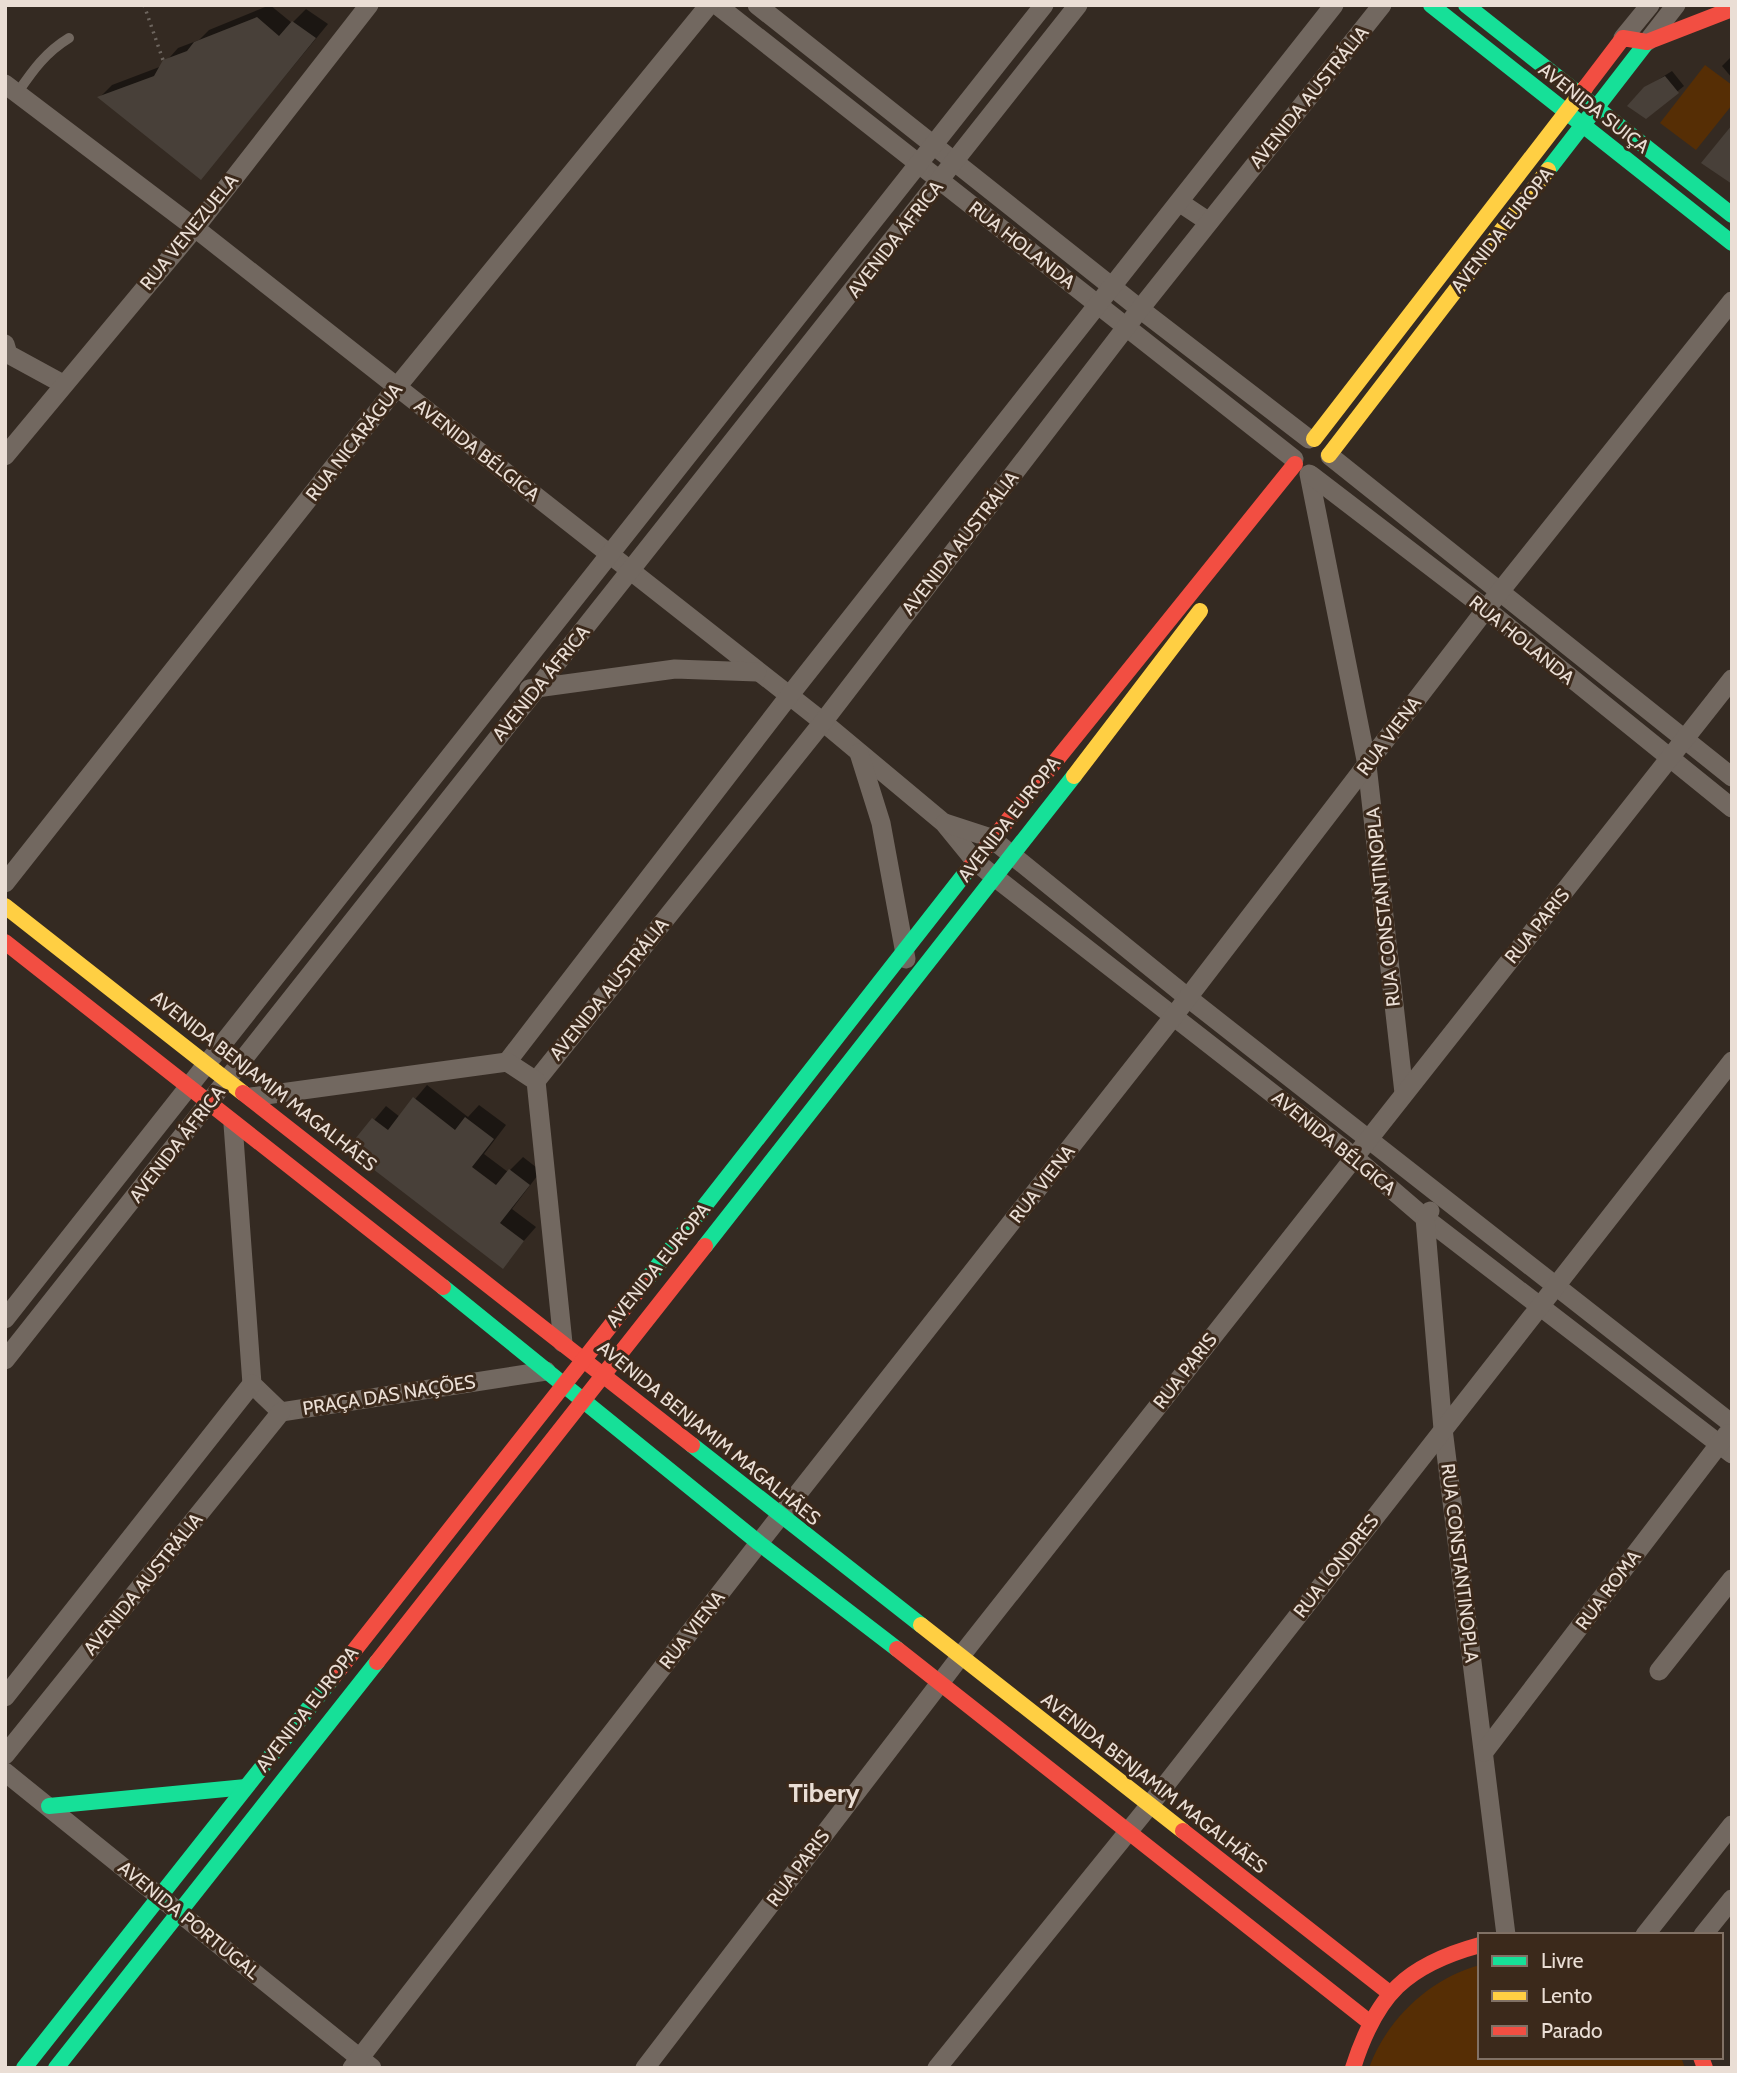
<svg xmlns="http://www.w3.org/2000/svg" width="1737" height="2073" font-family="Cabin,sans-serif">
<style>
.green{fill:#562e05}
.shadow{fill:#0007}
.building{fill:#484039}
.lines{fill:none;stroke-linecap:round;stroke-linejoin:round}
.path{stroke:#6d655e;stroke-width:3.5;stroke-dasharray:2 5;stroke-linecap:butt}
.lane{stroke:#726860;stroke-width:10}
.street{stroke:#726860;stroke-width:19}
.fast{stroke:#16e098;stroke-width:16}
.slow{stroke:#ffcf43;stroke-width:16}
.jam{stroke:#f24e42;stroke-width:16}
.labels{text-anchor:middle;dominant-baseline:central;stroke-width:6;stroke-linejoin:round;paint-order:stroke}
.street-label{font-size:19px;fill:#eaded5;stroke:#3b291b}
.district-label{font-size:26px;font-weight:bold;fill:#eaded5;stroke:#3b291b}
</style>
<rect width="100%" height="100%" fill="#342a22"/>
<g class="green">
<polygon points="1705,65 1732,85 1732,105 1696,150 1660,123"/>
<path d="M1480,1965V2057H1681L1685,2068H1369C1386,2020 1430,1978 1480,1965Z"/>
</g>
<g class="shadow">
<polygon points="270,5 292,23 306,9 328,24 201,178 100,97 112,85 162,66 178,48 199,40 209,30"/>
<polygon points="1732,56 1732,78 1722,66"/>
<polygon points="1672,71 1684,86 1646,117 1645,88"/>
<polygon points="427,1085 468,1117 479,1105 506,1125 484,1154 508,1172 523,1157 541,1171 512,1209 536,1227 502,1266 350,1149 386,1106 400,1117"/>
</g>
<g class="building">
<polygon points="257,17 279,36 292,21 316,38 201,180 97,97 154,76 163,60 187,51 194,42"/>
<polygon points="1665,76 1679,93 1646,119 1627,106 1644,87"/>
<polygon points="1732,125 1732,184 1701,163"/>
<polygon points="413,1097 455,1130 465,1117 494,1139 472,1167 496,1185 509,1169 530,1185 500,1223 524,1241 503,1269 347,1149 372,1118 388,1130"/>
</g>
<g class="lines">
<polyline class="path" points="144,5 163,60"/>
<path class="lane" d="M18,92C33,70 46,52 69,38"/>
<g class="street">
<polyline points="717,5 1294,459"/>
<polyline points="757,5 1140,309 1309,439"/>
<polyline points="1623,38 1650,5"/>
<polyline points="1648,41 1676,5"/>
<polyline points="5,84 195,228 823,722 944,823 975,861 996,878 1354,1157 1425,1218 1732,1454"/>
<polyline points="1179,202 1209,222"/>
<polyline points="5,344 8,354 63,384"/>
<polyline points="5,456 195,228 369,5"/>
<polyline points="1330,456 1732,777"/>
<polyline points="1309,474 1367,765 1404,1093"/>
<polyline points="1311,475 1486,609 1732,808"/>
<polyline points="529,689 675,669 757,672"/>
<polyline points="859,753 881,823 906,959"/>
<polyline points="945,823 991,838 1187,997 1732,1424"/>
<polyline points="5,883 396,388 709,5"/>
<polyline points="507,1062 789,696 1334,5"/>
<polyline points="536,1081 823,722 1140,309 1382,5"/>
<polyline points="251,1097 507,1062 536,1081 563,1343"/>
<polyline points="233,1124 252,1384 281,1412 546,1371"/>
<polyline points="1430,1211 1425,1218 1443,1429 1506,1935"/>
<polyline points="5,1319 1044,5"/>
<polyline points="5,1360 1078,5"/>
<polyline points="1659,1671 1732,1579"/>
<polyline points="5,1697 252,1384"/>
<polyline points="1484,1752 1727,1434"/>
<polyline points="5,1755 281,1412"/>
<polyline points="5,1772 372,2068"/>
<polyline points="1645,1935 1732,1825"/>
<polyline points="1703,1935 1732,1899"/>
<polyline points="352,2068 759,1543 1173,1017 1486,609 1732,301"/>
<polyline points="645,2068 960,1657 1732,679"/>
<polyline points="937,2068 1149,1806 1732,1061"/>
</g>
<g class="fast">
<polyline points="1431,5 1732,243"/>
<polyline points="1466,5 1732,215"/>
<polyline points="1548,170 1647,42"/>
<polyline points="705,1246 1074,776"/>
<polyline points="645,1282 967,871"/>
<polyline points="443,1287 759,1543 897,1649"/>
<polyline points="692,1445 921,1625"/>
<polyline points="49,1806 246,1787"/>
<polyline points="24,2068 331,1680"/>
<polyline points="56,2068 377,1662"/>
</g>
<g class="slow">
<polyline points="1314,439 1585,88"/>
<polyline points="1329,455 1548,170"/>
<polyline points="1074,776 1200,611"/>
<polyline points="5,906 243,1093"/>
<polyline points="921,1625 1183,1831"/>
</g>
<g class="jam">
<polyline points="1585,88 1623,38 1647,42 1732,9"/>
<polyline points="967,871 1295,464"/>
<polyline points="5,942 443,1287"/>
<polyline points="243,1093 692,1445"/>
<polyline points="897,1649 1368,2021"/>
<polyline points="377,1662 705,1246"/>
<polyline points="331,1680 645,1282"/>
<polyline points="1183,1831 1387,1991"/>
<polyline points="1701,2057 1705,2068"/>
<path d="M1353,2068C1376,1995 1406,1965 1480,1945"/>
</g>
</g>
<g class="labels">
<g class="street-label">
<text transform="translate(1309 97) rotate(-51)">AVENIDA AUSTRÁLIA</text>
<text transform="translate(1594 108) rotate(38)">AVENIDA SUIÇA</text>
<text transform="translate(1502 230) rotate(-52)">AVENIDA EUROPA</text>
<text transform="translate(189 232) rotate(-51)">RUA VENEZUELA</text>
<text transform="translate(895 239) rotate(-52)">AVENIDA ÁFRICA</text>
<text transform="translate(1022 245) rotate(38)">RUA HOLANDA</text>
<text transform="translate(354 442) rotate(-52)">RUA NICARÁGUA</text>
<text transform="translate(477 450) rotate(38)">AVENIDA BÉLGICA</text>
<text transform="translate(960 543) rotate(-52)">AVENIDA AUSTRÁLIA</text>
<text transform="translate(1522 640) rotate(39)">RUA HOLANDA</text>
<text transform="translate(541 683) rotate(-51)">AVENIDA ÁFRICA</text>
<text transform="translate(1389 736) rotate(-53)">RUA VIENA</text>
<text transform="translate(1009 819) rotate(-52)">AVENIDA EUROPA</text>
<text transform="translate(1383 907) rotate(-96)">RUA CONSTANTINOPLA</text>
<text transform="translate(1537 926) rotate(-51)">RUA PARIS</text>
<text transform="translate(609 989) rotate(-51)">AVENIDA AUSTRÁLIA</text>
<text transform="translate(264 1081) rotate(38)">AVENIDA BENJAMIM MAGALHÃES</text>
<text transform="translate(1334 1143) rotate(39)">AVENIDA BÉLGICA</text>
<text transform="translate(177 1144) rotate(-52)">AVENIDA ÁFRICA</text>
<text transform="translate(1042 1184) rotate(-52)">RUA VIENA</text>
<text transform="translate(658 1265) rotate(-51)">AVENIDA EUROPA</text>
<text transform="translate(1185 1371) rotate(-52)">RUA PARIS</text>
<text transform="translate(389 1395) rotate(-9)">PRAÇA DAS NAÇÕES</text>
<text transform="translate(709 1433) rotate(39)">AVENIDA BENJAMIM MAGALHÃES</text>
<text transform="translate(1460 1563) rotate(83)">RUA CONSTANTINOPLA</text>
<text transform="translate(1336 1566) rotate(-52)">RUA LONDRES</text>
<text transform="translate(143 1584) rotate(-51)">AVENIDA AUSTRÁLIA</text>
<text transform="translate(1608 1590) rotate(-53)">RUA ROMA</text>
<text transform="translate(692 1630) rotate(-52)">RUA VIENA</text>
<text transform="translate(307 1709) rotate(-52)">AVENIDA EUROPA</text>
<text transform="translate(1154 1783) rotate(38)">AVENIDA BENJAMIM MAGALHÃES</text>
<text transform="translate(798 1868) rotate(-53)">RUA PARIS</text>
<text transform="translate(189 1920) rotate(39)">AVENIDA PORTUGAL</text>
</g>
<g class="district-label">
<text x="824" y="1793">Tibery</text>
</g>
</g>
<rect width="1737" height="2073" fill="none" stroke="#eaded5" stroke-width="14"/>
<rect x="1478" y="1933" width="245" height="126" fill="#3b291b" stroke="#817165" stroke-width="2"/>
<rect x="1492" y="1956" width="35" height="10" fill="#16e098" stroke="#817165" stroke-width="2"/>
<text x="1541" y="1968" font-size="21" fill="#eaded5">Livre</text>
<rect x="1492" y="1991" width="35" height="10" fill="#ffcf43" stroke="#817165" stroke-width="2"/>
<text x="1541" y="2003" font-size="21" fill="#eaded5">Lento</text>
<rect x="1492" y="2026" width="35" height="10" fill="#f24e42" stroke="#817165" stroke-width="2"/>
<text x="1541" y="2038" font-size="21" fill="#eaded5">Parado</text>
</svg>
